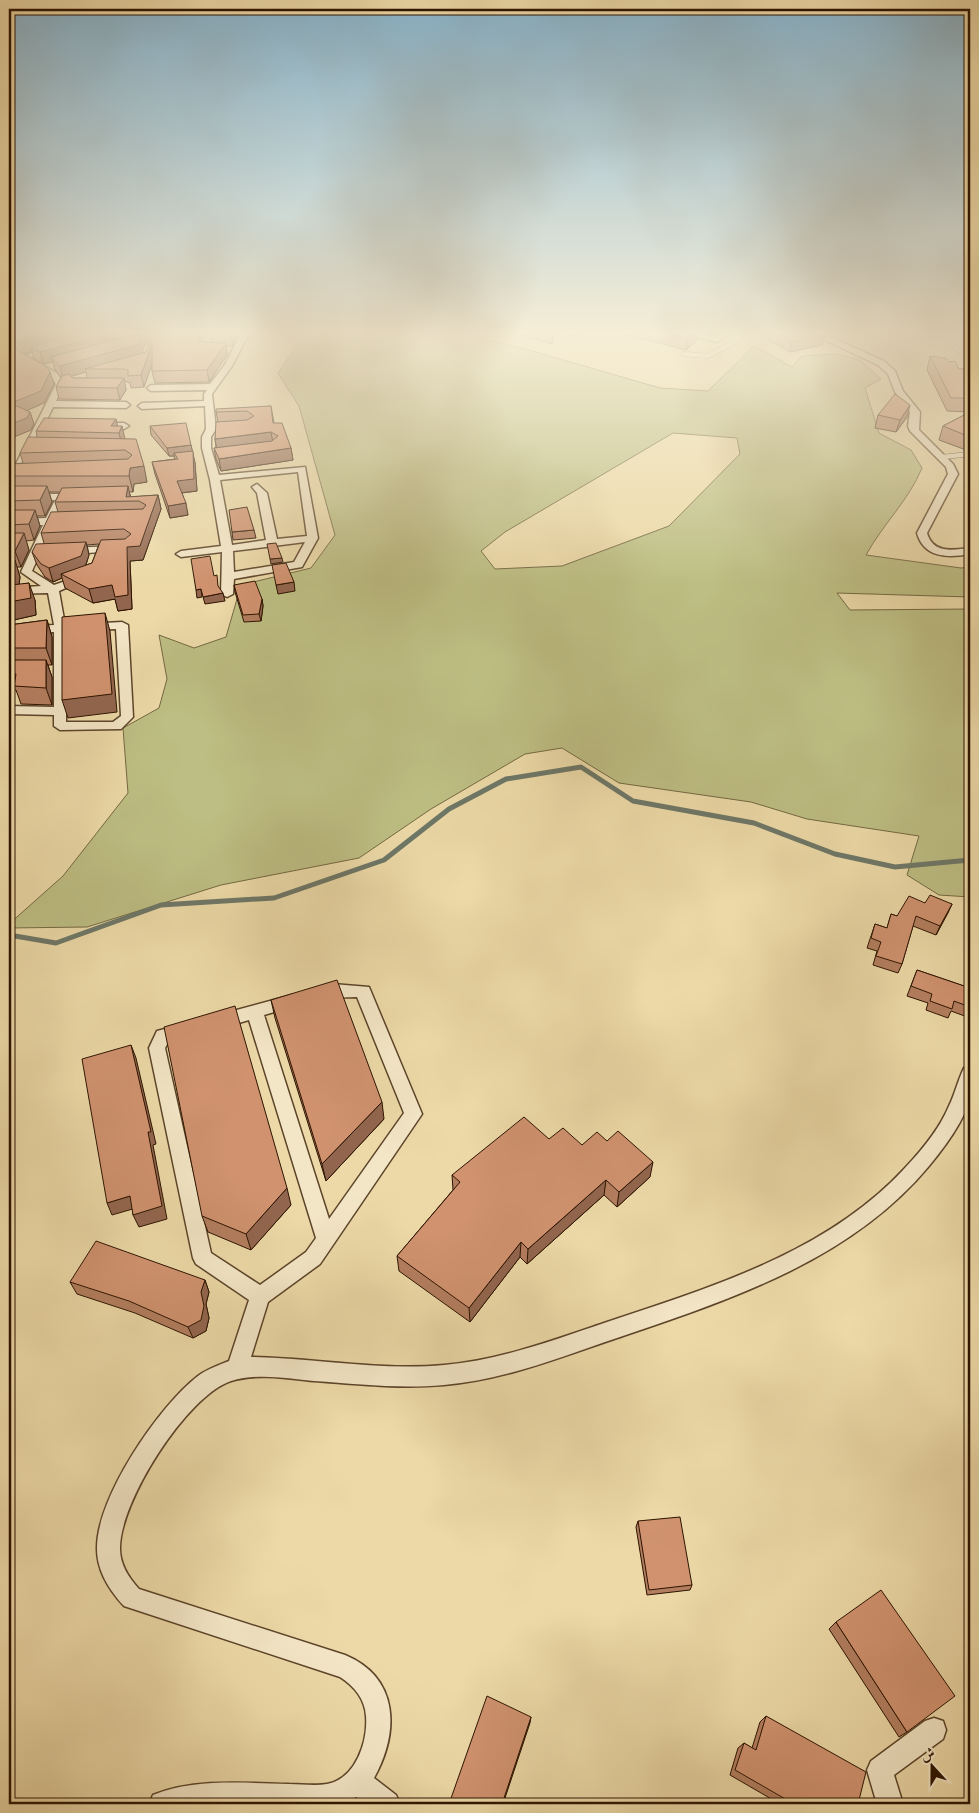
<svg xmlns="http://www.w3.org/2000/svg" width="979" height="1813" font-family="'Old Standard TT',Amiri,serif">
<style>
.green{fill:#bdbe83;stroke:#746842;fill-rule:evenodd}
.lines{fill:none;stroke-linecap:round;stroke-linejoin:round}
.stream{stroke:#6d7767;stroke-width:5}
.service-casing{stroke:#5c442a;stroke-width:5.5}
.minor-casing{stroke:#5c442a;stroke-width:3}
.primary-casing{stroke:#2c1300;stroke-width:2}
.service{stroke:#f3e6c6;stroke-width:4.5}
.minor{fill:#f3e6c6;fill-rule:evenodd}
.primary{fill:#e6bc74;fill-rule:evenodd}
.wall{fill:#b37e5f;stroke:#2c1300;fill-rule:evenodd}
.shaded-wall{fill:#92664e;stroke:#2c1300}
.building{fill:#d0926f;stroke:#2c1300}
</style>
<rect width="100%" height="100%" fill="#ecd9a7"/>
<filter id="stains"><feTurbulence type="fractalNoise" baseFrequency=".004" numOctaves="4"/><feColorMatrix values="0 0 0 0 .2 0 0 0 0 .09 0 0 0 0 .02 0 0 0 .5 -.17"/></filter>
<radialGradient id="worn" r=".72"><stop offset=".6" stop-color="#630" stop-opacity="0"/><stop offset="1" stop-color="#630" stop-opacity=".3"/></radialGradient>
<path class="green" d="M445,330L515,346L660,388L708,391L754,346L792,367L802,356L836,354L860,360L881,379L865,388L879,433L911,450L922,468C909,500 883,524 866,555L961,568L970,567V597L837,593L850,610L970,609V897L939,895L907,875L919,836L807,819L751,802L619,783L562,748L525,754L431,809L359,858L221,885L87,927L9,928V924L63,876L128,793L123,728L159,708L167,679L159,635L194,648L226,637L241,585L311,568L335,535L299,406L278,373L293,351L301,331ZM673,433L737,438L740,454L669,526L562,566L495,569L481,551L505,532Z"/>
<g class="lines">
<polyline class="stream" points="9,935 56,943 161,905 274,898 384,860 449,809 506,779 581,767 633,801 754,823 835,854 895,867 970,860"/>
<defs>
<g id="service">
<polyline points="940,330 957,349 970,355"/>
<polyline points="684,354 708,356 736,341 745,330"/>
<polyline points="943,457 970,454"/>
</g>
<g id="minor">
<polygon points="207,330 215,330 209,349 217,349 217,353 204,353 200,351"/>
<path d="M243,330H251L232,366L212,394L216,429L211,437V448L219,475L305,467L318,538L302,567L234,579L233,594L227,597L221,594L222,552L181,557L176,554L181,551L221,546L210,480L202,448V437L206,429L205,406L142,409L138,406L142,403L204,401V394L207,390L151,391L147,388L151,385L210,384L224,366ZM298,472L307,536L277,539L267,493L257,484L252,487L257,493L266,540L232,545L220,480ZM305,542L294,562L234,572L233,551Z"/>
<polygon points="557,330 570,330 580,334 576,336"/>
<polygon points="668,330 683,330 716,337 726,330 735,330 717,342"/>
<path d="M804,330H815L884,361L895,371L903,391L920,412L919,430L953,464L958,474L927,533C933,554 953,550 970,548V554C948,558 924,558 917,533L948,474L946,467L910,431L908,426L910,412L895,392L888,374L878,365Z"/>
<polygon points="51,347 55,349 54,351 29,358 57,373 64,384 56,401 126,402 130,405 126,408 53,407 21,474 9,479 9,473 12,472 56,384 51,377 18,358"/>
<polygon points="98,423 124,423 129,426 124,429 95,428 93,426"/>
<path d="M9,494H78L83,497L78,500H65L56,518H66L71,521L66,524H53L32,571L54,585L83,575L89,578L59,591L65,625L122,622L128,625L133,717L121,729L60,730L54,726V715L9,714V706L54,707V632L9,634V627L54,625L48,593L9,594V588L41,586L21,572L43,525H9V519L46,518L55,500H9ZM116,629L121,716L113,722H66V631Z"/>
<polygon points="116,546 121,549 120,551 69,554 64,551 69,548"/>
<path d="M333,984L369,987L422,1114L320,1264L268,1302L251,1357C315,1358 380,1371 444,1365C500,1360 554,1340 607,1322C711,1287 826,1253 904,1169C921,1151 939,1130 949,1106C955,1094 958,1080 964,1068L970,1066C970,1075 971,1085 970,1094C968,1117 943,1149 929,1166C850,1261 729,1300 617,1338C561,1357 504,1380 444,1385C400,1389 357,1384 314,1381C287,1378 257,1373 231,1381C186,1396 119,1503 120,1549C120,1565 129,1578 139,1589L345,1655C400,1678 399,1733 374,1778L396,1795L400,1804H366L356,1797L341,1804H149L153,1795C194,1778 245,1783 289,1784C301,1784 315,1786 327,1784C356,1779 368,1741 366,1716C365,1699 354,1686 340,1677L124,1606C110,1591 97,1571 97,1549C96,1498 159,1406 198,1376C207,1369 219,1365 229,1361L249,1300L196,1264L193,1258L149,1048L157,1031L184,1024L190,1026L192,1031L190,1036L169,1041L165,1048L211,1253L260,1285L306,1252L316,1238L249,1020L218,1029L212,1027L210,1022L212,1017L218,1015L292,995L298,997L300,1001L298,1005L264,1015L329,1219L404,1113L357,997C348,997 322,999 316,997L314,993L316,989Z"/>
<polygon points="934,1718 943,1721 946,1730 943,1739 894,1775 903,1804 877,1804 867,1770 871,1761 925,1721"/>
</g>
<polygon id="primary" points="959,330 970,330 970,335 960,333"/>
</defs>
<use href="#service" class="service-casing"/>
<use href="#minor" class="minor-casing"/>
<use href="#primary" class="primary-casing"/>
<use href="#service" class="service"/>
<use href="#minor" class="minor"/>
<use href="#primary" class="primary"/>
</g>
<g class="wall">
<path d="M9,330H205L202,342H211L210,334L211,330H243L233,346H226L227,355L209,382L155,383L152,371V364L144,387L131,388L130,383L124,381L126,390L120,400L59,399L56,387L61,377L55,370L53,362L43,364L34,359L32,351L22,354L54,384L44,403L27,410L30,412L34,424L31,430L9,439ZM151,340L146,352L141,354L144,347ZM86,372L87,378H73L71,376Z"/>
<polygon points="499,330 556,330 552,344"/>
<polygon points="608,330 708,330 705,333 699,331 698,339 686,350"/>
<polygon points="770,330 817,330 825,334 822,345 790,352 769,340"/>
<polygon points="930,356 949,362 959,369 970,369 970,412 947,411 927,370"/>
<polygon points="271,406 274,423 291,448 293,460 221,471 216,459 214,448 216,448 215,439 218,422 216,412"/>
<polygon points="970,412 970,448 966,450 939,440 943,426"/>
<polygon points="878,415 907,417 896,432 875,428"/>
<path d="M118,426L147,482L134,484L133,492H129L131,497L158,495L161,509L143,560L130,561L132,609L118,611L115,599L93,603L65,588L62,578L53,582L45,577L37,565L32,552L44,543L41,533L58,512L55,502L60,492H49L52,502L45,516H37L40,526L34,540L26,541L29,550L21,567H17L20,577L19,584L35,600L36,615L9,621V464L23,463L20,453L37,437L36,431ZM99,544L92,563L86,565L89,555L87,545Z"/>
<polygon points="150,426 191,445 195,463 197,491 182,493 188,515 170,518 155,474 152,462 175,459 174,456 169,456 151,435"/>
<polygon points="254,530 256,538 233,540 232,532"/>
<polygon points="234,585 262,599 263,606 261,621 244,622 235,592"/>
<polygon points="47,620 52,637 52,665 48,665 52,677 52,705 21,704 16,690 9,690 9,625"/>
<polygon points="925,903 952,904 936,935 913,926 902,964 898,973 873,965 877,951 867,948 875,924 887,928 891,914 897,916"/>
<polygon points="917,970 970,988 970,1018 951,1011 948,1018 926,1010 928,1003 907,996"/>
<polygon points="271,1000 384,1119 326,1181 275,1018"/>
<polygon points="549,1139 582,1145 650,1177 617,1207 604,1195 527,1264 520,1257 470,1322 399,1271 397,1256 453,1190 452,1175"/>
<polygon points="291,1205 251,1250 208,1232 202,1216"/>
<polygon points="205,1280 209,1292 206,1304 209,1318 206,1331 193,1338 135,1313 77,1294 70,1282"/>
<polygon points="970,1331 970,1342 966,1339"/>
<polygon points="638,1521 692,1585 690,1590 647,1595 636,1527"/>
<polygon points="836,1622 907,1732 899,1737 829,1629"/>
<polygon points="766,1716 858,1804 780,1804 730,1775 738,1748 744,1743 752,1748 760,1722"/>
</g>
<g class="shaded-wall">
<polygon points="9,330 43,330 9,340"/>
<polygon points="61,330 138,330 124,330 127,342 116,345 115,338 111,340 112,346 51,357 53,362 43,364 40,352 31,347 32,351 18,355 15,349 14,343"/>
<polygon points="147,330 163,330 144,347 140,357 85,369 86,372 63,379 60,366 141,334"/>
<polygon points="200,330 205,330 200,354 197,342"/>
<polygon points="233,330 243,330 233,346 231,334"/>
<polygon points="552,330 556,330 552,344"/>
<polygon points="696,330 699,330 698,339 686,350 687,338"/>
<polygon points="825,334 822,345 790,352 792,341"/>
<polygon points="226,343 227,355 209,382 207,370"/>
<polygon points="152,344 155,356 144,387 141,375"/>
<polygon points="50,372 54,384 44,403 10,418 9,414 9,404"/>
<polygon points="124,378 126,390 120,400 117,388"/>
<polygon points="910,405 907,417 896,432 900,420"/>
<polygon points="30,412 34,424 31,430 9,439 9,425"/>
<polygon points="116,419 119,432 111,426"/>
<polygon points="122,426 125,439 122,445 119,433"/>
<polygon points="271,432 273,443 217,450 215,439"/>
<polygon points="970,436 970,448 966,450"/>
<polygon points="191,445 195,463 197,491 180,493 177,481 193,453 174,453 174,456 169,456 167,448"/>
<polygon points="291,448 293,460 221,471 219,459"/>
<polygon points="144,466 147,482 134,484 133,492 129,476 130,468"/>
<polygon points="47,486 52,502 45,516 40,500"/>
<polygon points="128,486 131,500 126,497"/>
<polygon points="158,495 161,509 143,560 130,561 132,609 118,611 115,599 93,603 89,589 127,547"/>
<polygon points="186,503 188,515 170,518 168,506"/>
<polygon points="35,510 40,526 34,540 29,524"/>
<polygon points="24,533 29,550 21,567 15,551"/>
<polygon points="86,542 89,555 84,570 61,574 62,578 53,582 49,568"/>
<polygon points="282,558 283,562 271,564 270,559"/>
<polygon points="15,560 20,577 19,585 29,583 35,600 36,615 9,621 9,569"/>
<polygon points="294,582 295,591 278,594 276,585"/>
<polygon points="201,589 202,597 197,598 196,590"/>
<polygon points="223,593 225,601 205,604 203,597"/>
<polygon points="262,599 263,606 261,621 259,614"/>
<polygon points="105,613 110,631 117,712 68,718 62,700"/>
<polygon points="47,620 52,637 52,665 46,648"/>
<polygon points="46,660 52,677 52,705 46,688"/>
<polygon points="952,904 948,913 936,935 940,926"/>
<polygon points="131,1045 136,1058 156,1144 153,1145 167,1219 139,1227 133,1215"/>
<polygon points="382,1102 384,1119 326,1181 322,1164"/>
<polygon points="653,1162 650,1177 617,1207 619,1192"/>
<polygon points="606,1180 604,1195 527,1264 528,1249"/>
<polygon points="287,1188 291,1205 251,1250 246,1234"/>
<polygon points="130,1196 136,1208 112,1215 107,1203"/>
<polygon points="521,1242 520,1257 470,1322 469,1308"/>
<polygon points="205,1280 209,1292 206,1304 209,1318 206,1331 193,1338 188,1327"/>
<polygon points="531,1717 530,1723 503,1804 502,1804"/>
</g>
<g class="building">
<polygon points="31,330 61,330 14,343 15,349 46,366 50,372 41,391 9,404 9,337"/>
<polygon points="87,330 105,330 109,334 40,352 31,347"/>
<polygon points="121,330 147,330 141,334 137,345 60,366 51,357 128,336 129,333 124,330 113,333"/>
<polygon points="162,330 200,330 197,342 226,343 207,370 152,371 152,344 141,375 128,376 128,370 123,369 85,369 146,352 151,340"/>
<polygon points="211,330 233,330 231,334 210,334"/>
<polygon points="656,330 696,330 687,338"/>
<polygon points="773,330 817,330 825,334 792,341"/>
<polygon points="930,356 946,358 949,362 955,361 959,369 970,369 970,398 951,398"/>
<polygon points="68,374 73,378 124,378 117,388 56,387 62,376"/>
<polygon points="895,394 910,405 900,420 878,415"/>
<polygon points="12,404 30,412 27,418 9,425 9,405"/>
<polygon points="271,406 273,423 282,423 291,448 219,459 214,448 272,441 278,436 271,432 215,439 216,422 247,420 254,416 247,411 216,412 216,409"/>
<polygon points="970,412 970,437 943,426"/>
<polygon points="44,418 116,419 111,426 122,426 119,433 36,431"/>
<polygon points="186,423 191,445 167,448 150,426"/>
<polygon points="28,437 136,439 144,466 130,468 129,476 9,476 9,464 128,459 132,455 125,450 20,453"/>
<polygon points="193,451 194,479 177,481 186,503 168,506 152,462 178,459 174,453"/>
<polygon points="9,486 47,486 40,500 9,501"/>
<polygon points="128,486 126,497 158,495 140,546 127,547 128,595 115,597 112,585 89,589 61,574 92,563 101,540 125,539 131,534 124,529 41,533 51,512 143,509 146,505 139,501 55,502 62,488"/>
<polygon points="247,507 254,530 232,532 229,510"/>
<polygon points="9,510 35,510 29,524 9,525"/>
<polygon points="9,533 24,533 15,551 9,551"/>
<polygon points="86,542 81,556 49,568 41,564 32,552 36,544"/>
<polygon points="276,543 282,558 270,559 267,544"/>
<polygon points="210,556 214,576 217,575 218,586 223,593 203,597 201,589 196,590 191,559"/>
<polygon points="9,560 15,560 14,568 9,569"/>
<polygon points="286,563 294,582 276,585 272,565"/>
<polygon points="9,578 12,578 11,585 29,583 31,598 9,602"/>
<polygon points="255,581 262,599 259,614 243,615 234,585"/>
<polygon points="105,613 112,694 62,700 62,617"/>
<polygon points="47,620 46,648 9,648 9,625"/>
<polygon points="9,660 46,660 46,688 14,686 16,674 9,673"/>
<polygon points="930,895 952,904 940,926 916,916 902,964 876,956 881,942 871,938 875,924 887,928 891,914 897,916 909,896 925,903"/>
<polygon points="917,970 970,988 970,1007 954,1001 952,1009 930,1001 932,994 911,986"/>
<polygon points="337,980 382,1102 322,1164 271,1000"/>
<polygon points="235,1006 287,1188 246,1234 202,1216 164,1027"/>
<polygon points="131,1045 151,1132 148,1132 162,1206 133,1215 130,1196 107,1203 82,1059"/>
<polygon points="524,1117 549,1139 563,1128 582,1145 597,1132 607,1141 618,1131 653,1162 619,1192 606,1180 528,1249 521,1242 469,1308 397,1256 460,1182 452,1175"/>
<polygon points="96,1241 205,1280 201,1292 204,1306 201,1320 188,1327 129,1301 70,1282"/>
<polygon points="680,1517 692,1585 649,1590 638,1521"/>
<polygon points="881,1590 955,1696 907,1732 836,1622"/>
<polygon points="487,1696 531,1717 502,1804 449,1804"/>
<polygon points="766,1716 866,1772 858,1804 794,1804 735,1770 744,1743 756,1750"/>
</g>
<linearGradient id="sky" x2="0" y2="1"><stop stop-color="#88b6d0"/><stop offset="0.57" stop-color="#f6eed7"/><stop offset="1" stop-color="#f6eed7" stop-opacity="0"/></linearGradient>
<rect width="979" height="584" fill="url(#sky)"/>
<rect width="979" height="1813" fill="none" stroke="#ecd9a7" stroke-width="30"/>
<rect x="10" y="10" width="959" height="1793" fill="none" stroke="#2c1300" stroke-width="2.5"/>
<rect x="15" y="15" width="949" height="1783" fill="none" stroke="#2c1300"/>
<g transform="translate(932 1766) rotate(339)" stroke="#f3e6c6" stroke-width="4" paint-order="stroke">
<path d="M0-4L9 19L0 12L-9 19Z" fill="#2c1300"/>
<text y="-8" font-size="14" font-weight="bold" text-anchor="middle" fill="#2c1300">ش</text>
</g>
<rect width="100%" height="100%" filter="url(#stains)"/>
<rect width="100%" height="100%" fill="url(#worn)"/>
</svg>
